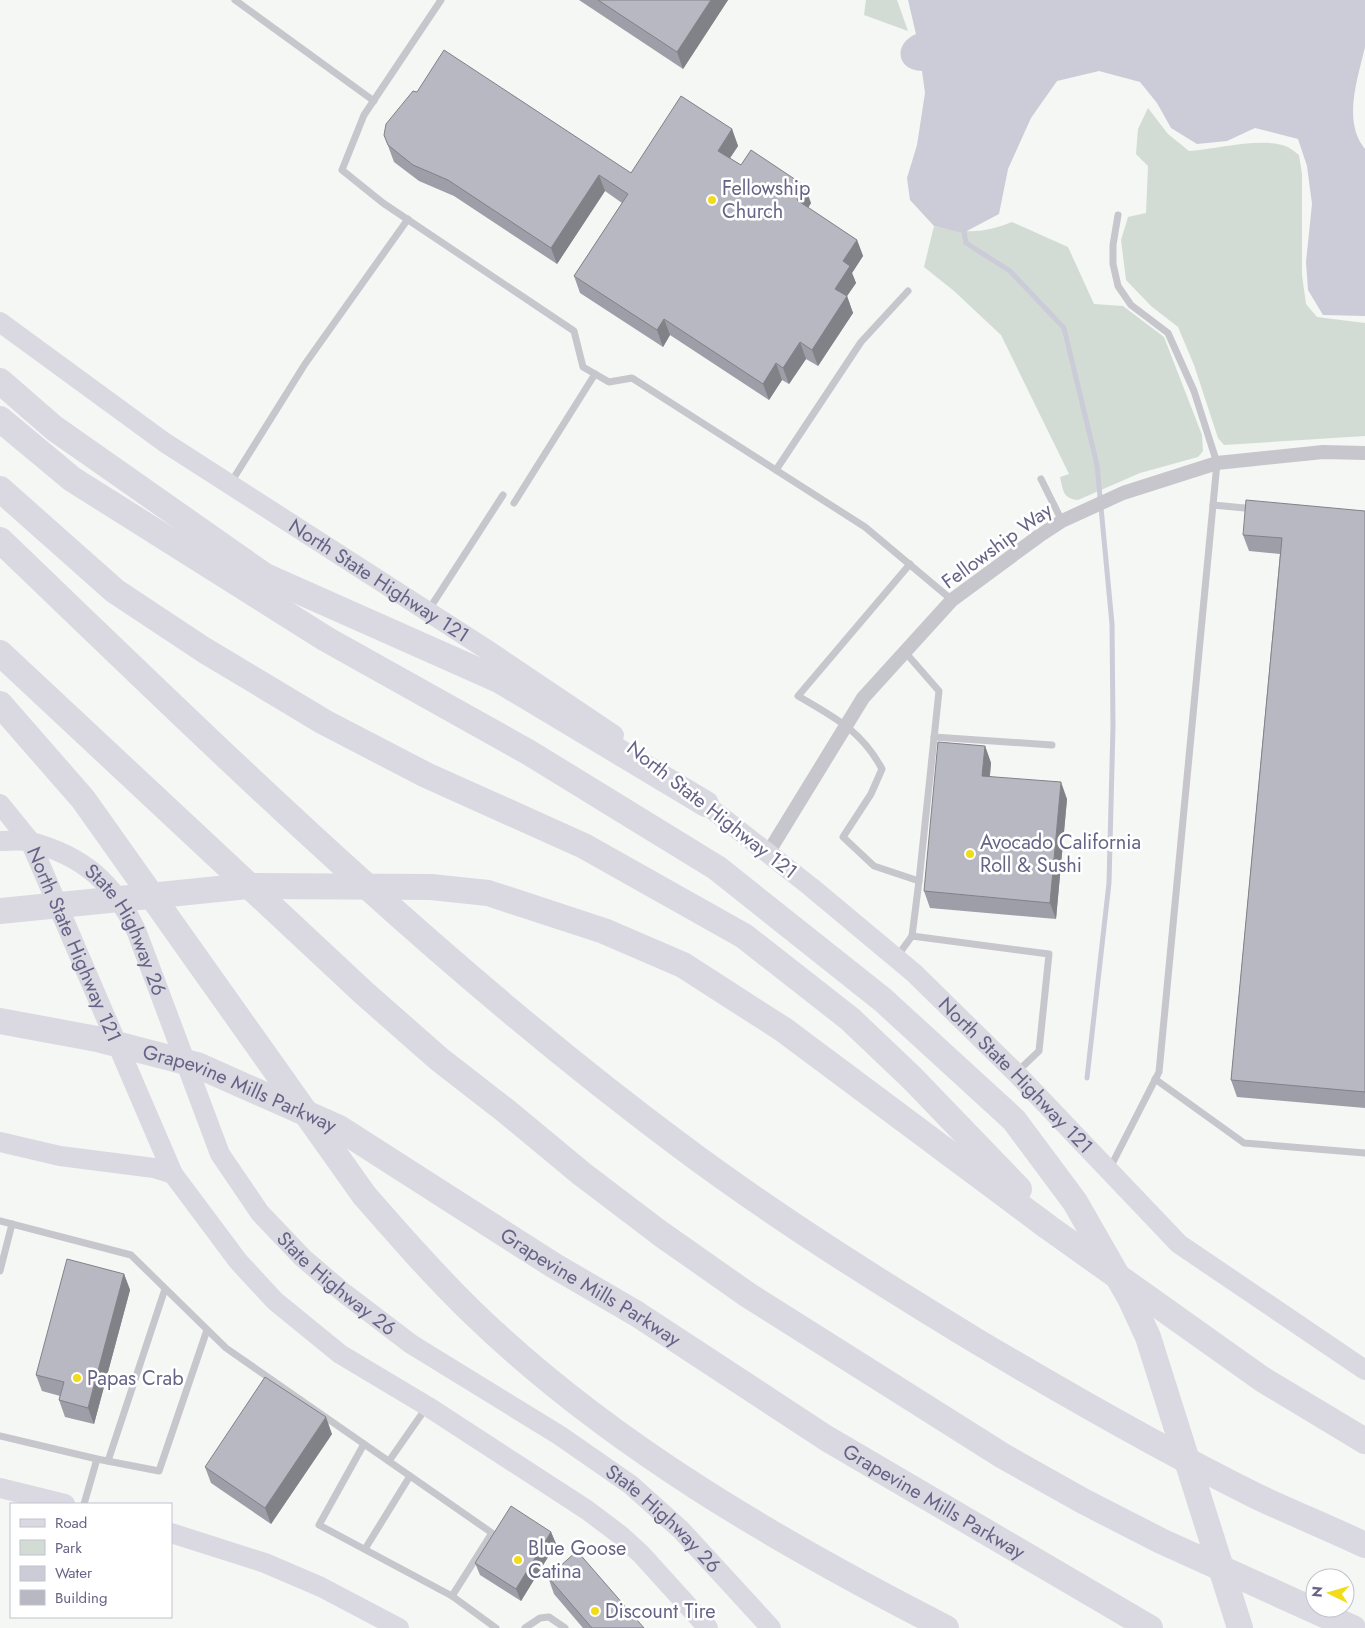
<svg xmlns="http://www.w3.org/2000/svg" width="1365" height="1628" font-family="Jost,sans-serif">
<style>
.green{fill:#d2dcd5}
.water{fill:#cbccd7}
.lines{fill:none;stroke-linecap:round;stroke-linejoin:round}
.stream{stroke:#cbccd7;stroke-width:5}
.lane{stroke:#c7c6cd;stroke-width:7}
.street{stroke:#c7c6cd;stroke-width:14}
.secondary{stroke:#dad9e2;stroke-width:20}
.highway{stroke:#dad9e2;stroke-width:26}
.wall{fill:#9e9ea8}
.shaded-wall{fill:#818188}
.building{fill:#b8b8c3;stroke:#818188}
.poi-dot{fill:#f1dc19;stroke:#fff;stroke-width:2}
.labels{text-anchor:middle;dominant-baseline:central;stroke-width:5;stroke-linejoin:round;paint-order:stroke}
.poi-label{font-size:20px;fill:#676387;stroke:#fff;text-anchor:start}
.street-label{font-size:20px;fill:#676387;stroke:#fff}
</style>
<rect width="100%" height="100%" fill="#f4f7f3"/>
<g class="green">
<polygon points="866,0 897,0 908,31 864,15"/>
<path d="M1148,108L1168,134L1189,151C1218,149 1256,138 1282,145C1288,146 1294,151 1299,155L1302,174V275L1306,304L1317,317L1365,323V436L1224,445L1218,438L1194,365L1178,327L1151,306L1126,280L1121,240L1128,217L1146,213L1148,166L1136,154L1138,129Z"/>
<path d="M1012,222L1068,247L1094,304L1123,306L1164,337L1202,435L1203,451L1198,457L1140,473L1078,500C1063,499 1063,490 1060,477L1069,474L1001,335L954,291L924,267L934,226C964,233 982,234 1012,222Z"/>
</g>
<path class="water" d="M908,0H1365C1365,15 1365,33 1365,47C1358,78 1342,121 1365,149V316L1323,315L1308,290L1306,262L1312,204L1307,166L1298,139L1255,128L1227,141L1197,144L1171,128L1157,103L1140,82L1099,71L1057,81L1031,118L1008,169L999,214L963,233L934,226L910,200L907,178L917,145L925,93L922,71C896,70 893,44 916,34Z"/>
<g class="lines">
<polyline class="stream" points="963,226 966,243 1010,271 1064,328 1097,465 1112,624 1113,726 1109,883 1087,1078"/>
<g class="lane">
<polyline points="235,0 374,101"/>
<polyline points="441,0 364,115 342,170 383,203 574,331 583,367 609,382 632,378 865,527 952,600"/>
<polyline points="776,470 861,342 908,291"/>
<polyline points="1041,479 1062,521"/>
<polyline points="230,484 305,364 408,219"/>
<polyline points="514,503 595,374"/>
<polyline points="1213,505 1255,509"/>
<polyline points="428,611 503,495"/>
<path d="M905,652L939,691L919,881L874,866L843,837L871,794L882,769C862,731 834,717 798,696L910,564"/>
<polyline points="934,737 1052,745"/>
<polyline points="912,936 919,881"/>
<polyline points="896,958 912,936 1049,954 1039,1051 1018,1071"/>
<polyline points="1155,1079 1244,1143 1365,1153"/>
<polyline points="1110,1168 1159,1072 1217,463 1194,391 1168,333 1131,305 1118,286 1113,264 1113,245 1118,215"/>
<polyline points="0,1221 131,1255 226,1348 492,1533 452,1596 496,1628"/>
<polyline points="0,1271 12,1224"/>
<polyline points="0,1436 97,1459 159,1471 207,1330"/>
<polyline points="364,1444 319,1525 452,1596"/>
<polyline points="108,1461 165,1289"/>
<polyline points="389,1461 426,1408"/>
<polyline points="84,1504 97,1459"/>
<polyline points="365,1549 410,1476"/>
<polyline points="525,1628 540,1618 549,1617 565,1628"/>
</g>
<polyline class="street" points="768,853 863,698 952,600 1039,536 1062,521 1123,493 1217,463 1323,452 1365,453"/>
<g class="secondary">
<path id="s1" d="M0,322L164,442L486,649L614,735"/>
<path id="s2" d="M695,796L811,887L914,973L1016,1073L1179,1244L1365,1370"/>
<path id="s3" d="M0,804L30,841L173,1174L238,1261L275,1301L340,1354L427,1406L587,1510L619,1534L641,1554L708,1628"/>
<path id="s4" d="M0,841C10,841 22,839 31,842C83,856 113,882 136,930L220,1154L260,1213L303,1258L344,1293L411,1344L559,1435L631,1485L681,1530L771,1628"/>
<polyline points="0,1142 60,1156 154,1168 173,1174"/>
<polyline points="0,1488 65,1504"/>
<polyline points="171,1533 265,1563 321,1587 399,1628"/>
</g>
<g class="highway">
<polyline points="0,381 54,428 265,576 499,680 706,804"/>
<polyline points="0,419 72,479 326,639 528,752 717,868 883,1000 1014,1120 1075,1202 1130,1298 1148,1337 1240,1628"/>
<polyline points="0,489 115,591 204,650 324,722 426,775 584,846 744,936 850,1019 912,1078 1019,1189"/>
<path d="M0,540C219,750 435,963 678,1144C774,1216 876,1280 978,1342C1069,1396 1161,1449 1256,1496C1292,1513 1329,1528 1365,1545"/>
<polyline points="0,653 364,993 439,1059 506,1111 582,1174 661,1234 748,1295 1003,1456 1083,1501 1161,1541 1353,1628"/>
<path d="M0,704L83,799L364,1195C399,1235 434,1275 472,1312C608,1444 778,1542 946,1628"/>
<polyline points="0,911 248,886 431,887 488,893 604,931 683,965 784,1030 1048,1227 1262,1379 1365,1441"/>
<path id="s5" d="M0,1021L97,1039L197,1065L339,1128L553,1265L637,1314L826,1438L1150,1628"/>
</g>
</g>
<g class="wall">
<polygon points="579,0 728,0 683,69"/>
<polygon points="732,129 738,146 730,158 741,165 811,203 808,208 857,240 863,256 852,273 856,283 847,296 853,313 818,366 806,359 789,384 782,380 769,400 670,335 663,347 580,293 574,276 622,203 605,191 557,264 454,196 419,181 394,162 384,135 631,173"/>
<polygon points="1365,511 1365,1108 1237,1097 1231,1080 1280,554 1249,551 1243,535"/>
<polygon points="985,746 991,763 990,776 1067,799 1056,919 930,908 924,891"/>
<polygon points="124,1274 130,1290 94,1424 65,1417 59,1400 60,1396 42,1391 36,1375"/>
<polygon points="332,1434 271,1524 211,1483 205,1467"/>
<polygon points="551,1532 556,1544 521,1601 480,1575 475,1563"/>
<polygon points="548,1577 644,1628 583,1628 554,1594"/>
</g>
<g class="shaded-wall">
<polygon points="711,0 728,0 683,69 677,52"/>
<polygon points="732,129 738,146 724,167 718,151"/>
<polygon points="599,175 605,191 557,264 551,248"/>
<polygon points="805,186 811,203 803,216 797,200"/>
<polygon points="857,240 863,256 852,273 856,283 847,296 853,313 818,366 812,350 835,289 843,261"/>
<polygon points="664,319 670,335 663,347 657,330"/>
<polygon points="800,342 806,359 789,384 783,368"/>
<polygon points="776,363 782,380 769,400 763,384"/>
<polygon points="985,746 991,763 988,792 982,776"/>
<polygon points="1061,782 1067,799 1056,919 1050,903"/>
<polygon points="124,1274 130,1290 94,1424 88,1408"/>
<polygon points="326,1417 332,1434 271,1524 265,1508"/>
<polygon points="551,1532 556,1544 521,1601 516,1589"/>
</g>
<g class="building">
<polygon points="598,0 711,0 677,52"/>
<polygon points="444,50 631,173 681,96 732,129 718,151 741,165 751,150 805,186 797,200 857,240 843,261 850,266 835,289 847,296 812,350 800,342 783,368 776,363 763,384 664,319 657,330 574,276 628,194 599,175 551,248 448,180 413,165 388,145 384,135 386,124 413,91 417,92"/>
<polygon points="1246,500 1365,511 1365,1092 1231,1080 1282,538 1243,535"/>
<polygon points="938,742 985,746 982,776 1061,782 1050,903 924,891"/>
<polygon points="67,1259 124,1274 88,1408 59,1400 64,1382 36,1375"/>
<polygon points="265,1377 326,1417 265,1508 205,1467"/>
<polygon points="511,1506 551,1532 516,1589 475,1563"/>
<polygon points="577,1551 644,1628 592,1628 548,1577"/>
</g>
<g class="poi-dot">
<circle cx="712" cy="200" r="5"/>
<circle cx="970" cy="854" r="5"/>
<circle cx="77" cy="1378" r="5"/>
<circle cx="518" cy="1560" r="5"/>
<circle cx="595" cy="1611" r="5"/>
</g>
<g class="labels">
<g class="poi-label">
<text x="722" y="188">Fellowship<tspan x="722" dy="23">Church</tspan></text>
<text x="980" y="842">Avocado California<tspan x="980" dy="23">Roll &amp; Sushi</tspan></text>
<text x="87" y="1378">Papas Crab</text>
<text x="528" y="1548">Blue Goose<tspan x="528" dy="23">Catina</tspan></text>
<text x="605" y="1611">Discount Tire</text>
</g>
<g class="street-label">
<text transform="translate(997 546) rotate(-36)">Fellowship Way</text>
<text stroke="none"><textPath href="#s1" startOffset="459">North State Highway 121</textPath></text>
<text transform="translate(712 810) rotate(38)">North State Highway 121</text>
<text stroke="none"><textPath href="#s4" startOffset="168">State Highway 26</textPath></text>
<text stroke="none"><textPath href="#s3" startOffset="160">North State Highway 121</textPath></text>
<text stroke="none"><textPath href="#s2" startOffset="426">North State Highway 121</textPath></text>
<text stroke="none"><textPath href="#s5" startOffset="250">Grapevine Mills Parkway</textPath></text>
<text stroke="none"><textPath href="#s4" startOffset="588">State Highway 26</textPath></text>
<text stroke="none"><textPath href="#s5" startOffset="655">Grapevine Mills Parkway</textPath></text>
<text stroke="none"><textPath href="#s5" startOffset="1060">Grapevine Mills Parkway</textPath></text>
<text stroke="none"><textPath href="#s4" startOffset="992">State Highway 26</textPath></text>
</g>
</g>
<rect x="10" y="1503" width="162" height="115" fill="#ffffff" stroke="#c2c1cf"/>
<rect x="20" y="1519" width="25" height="8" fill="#dad9e2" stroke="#c2c1cf"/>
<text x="55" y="1528" font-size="15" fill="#676387">Road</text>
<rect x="20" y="1540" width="25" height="15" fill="#d2dcd5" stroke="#c2c1cf"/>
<text x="55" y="1553" font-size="15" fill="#676387">Park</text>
<rect x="20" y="1566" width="25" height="15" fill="#cbccd7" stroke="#c2c1cf"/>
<text x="55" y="1578" font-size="15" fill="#676387">Water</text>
<rect x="20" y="1590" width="25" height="15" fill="#b8b8c3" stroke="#c2c1cf"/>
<text x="55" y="1603" font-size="15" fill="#676387">Building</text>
<g transform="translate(1330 1593) rotate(275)"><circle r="24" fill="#ffffff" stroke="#c2c1cf"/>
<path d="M0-4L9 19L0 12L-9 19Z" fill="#f1dc19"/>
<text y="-8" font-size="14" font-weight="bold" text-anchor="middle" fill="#676387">N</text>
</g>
</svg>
